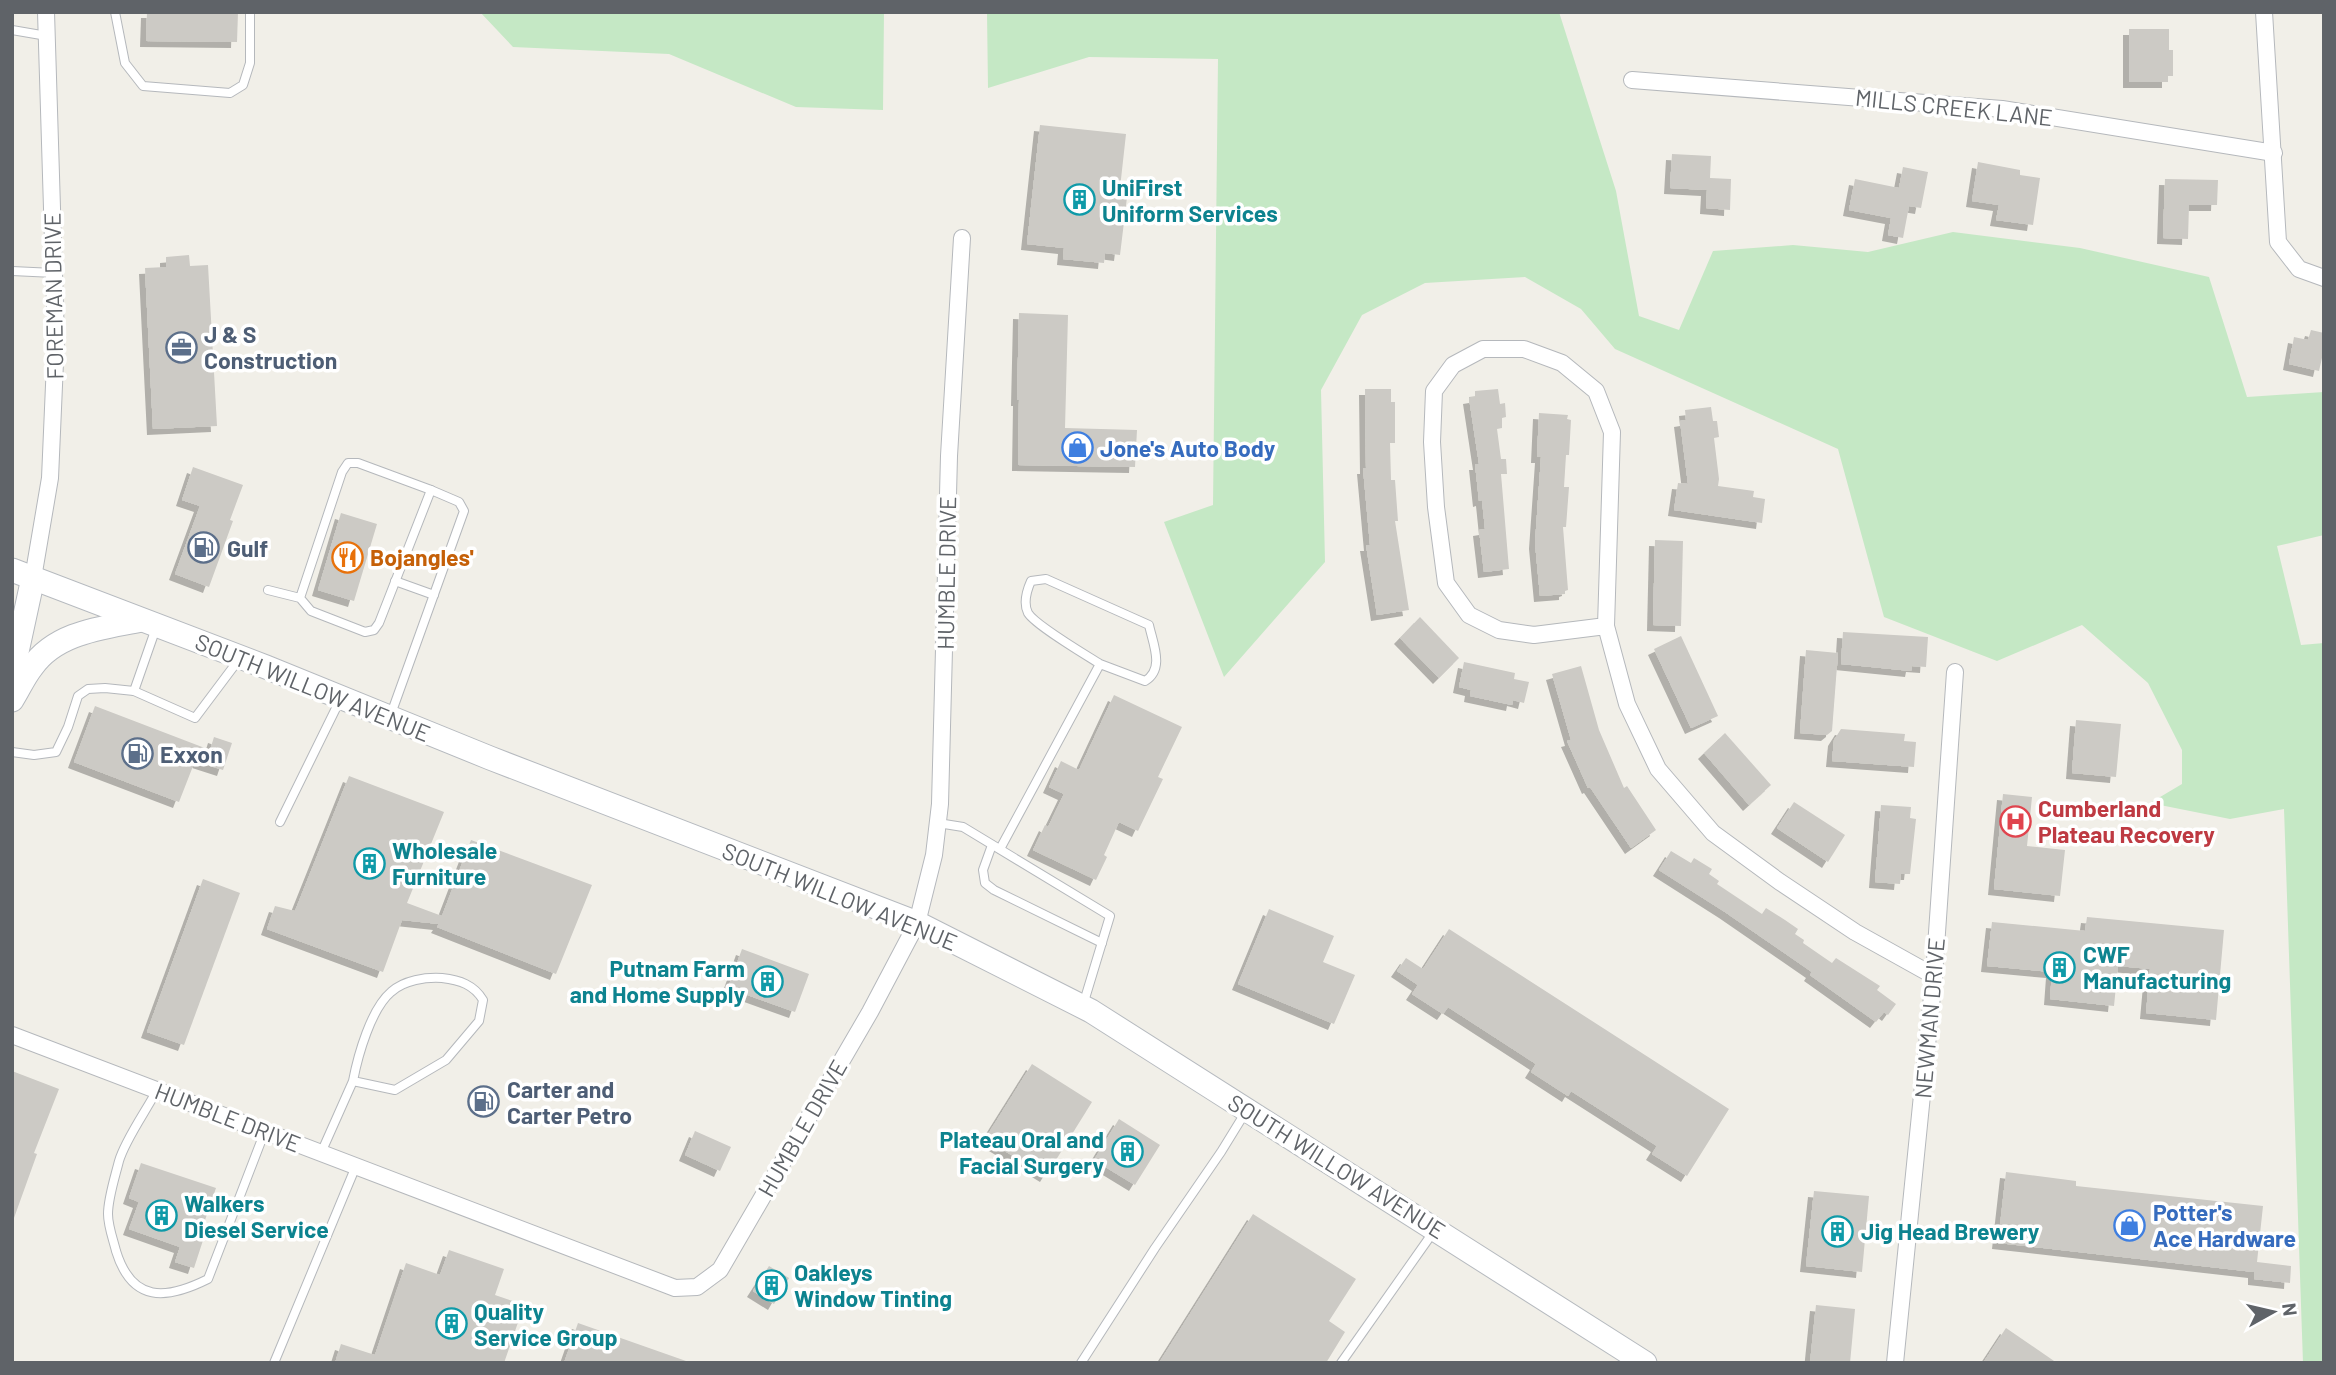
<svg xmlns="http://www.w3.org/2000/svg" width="2336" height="1375" font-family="Barlow,sans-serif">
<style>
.green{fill:#c5e8c5}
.building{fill:#cccac5;filter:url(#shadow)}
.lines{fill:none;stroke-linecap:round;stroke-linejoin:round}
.service-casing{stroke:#b5b8bc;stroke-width:10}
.minor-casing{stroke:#b5b8bc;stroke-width:18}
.secondary-casing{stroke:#b6babf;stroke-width:25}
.service{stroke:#fff;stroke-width:8}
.minor{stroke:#fff;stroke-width:16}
.secondary{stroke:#fff;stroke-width:23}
.labels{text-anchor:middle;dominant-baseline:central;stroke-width:7;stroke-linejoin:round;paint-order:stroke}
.street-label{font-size:23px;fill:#5f6368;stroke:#fff}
.culture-label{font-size:23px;font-weight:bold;fill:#0d838f;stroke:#fff;text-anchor:start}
.service-label{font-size:23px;font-weight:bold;fill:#4e5e75;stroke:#fff;text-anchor:start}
.shop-label{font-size:23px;font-weight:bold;fill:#366cbe;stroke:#fff;text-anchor:start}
.food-label{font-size:23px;font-weight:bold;fill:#c56008;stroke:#fff;text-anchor:start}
.health-label{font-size:23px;font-weight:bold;fill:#be3a42;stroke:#fff;text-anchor:start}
</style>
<defs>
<filter id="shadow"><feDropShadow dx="-6" dy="6" stdDeviation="0" flood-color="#0004"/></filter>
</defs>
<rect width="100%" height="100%" fill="#f1efe8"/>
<g class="green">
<polygon points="480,12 884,12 883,110 796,107 669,54 513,47"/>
<polygon points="987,12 1559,12 1616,191 1639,316 1679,330 1713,251 1793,245 1868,252 1953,232 2080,248 2209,277 2247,397 2324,392 2324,535 2277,546 2301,645 2324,643 2324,1363 2303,1363 2284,809 2230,819 2150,803 2182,784 2182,750 2148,683 2082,625 1997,661 1884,617 1838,449 1615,349 1581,309 1525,277 1425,283 1362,315 1321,390 1325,562 1224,677 1164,522 1213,505 1218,59 1089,57 988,88"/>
</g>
<g class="building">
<polygon points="147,12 238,12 237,42 146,41"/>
<polygon points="2129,29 2169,29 2169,50 2173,50 2173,76 2168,76 2168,82 2129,82"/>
<polygon points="1040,125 1126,134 1120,188 1128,189 1120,255 1105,253 1104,263 1063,259 1064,248 1027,244"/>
<polygon points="1672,154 1711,156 1710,178 1731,179 1730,210 1706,208 1707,190 1670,188"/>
<polygon points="1978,162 2020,170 2020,175 2040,178 2033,225 1996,220 1999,205 1972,201"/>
<polygon points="1903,167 1928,172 1921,208 1909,206 1903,238 1888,235 1891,218 1849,210 1855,179 1899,188"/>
<polygon points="2165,179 2218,180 2217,205 2189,205 2188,239 2163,238"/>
<polygon points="189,255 190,266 208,265 217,426 153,429 145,268 166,267 166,257"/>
<polygon points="1019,313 1068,315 1065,428 1137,430 1135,467 1018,465 1019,400 1017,400"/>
<polygon points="2311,330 2324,333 2324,349 2319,371 2289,364 2294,337 2308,340"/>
<polygon points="1365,389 1391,389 1391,402 1395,402 1395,443 1390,443 1391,480 1395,480 1398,521 1395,521 1409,610 1377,615 1366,545 1370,545 1363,468 1366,468"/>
<polygon points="1498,389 1500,404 1505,403 1506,417 1502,418 1502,428 1497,429 1501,459 1506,459 1507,474 1501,474 1509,569 1484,572 1479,530 1485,529 1482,500 1479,501 1475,464 1479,464 1469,398 1475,397 1475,391"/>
<polygon points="1711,407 1713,421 1717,421 1719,437 1714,438 1719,479 1718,486 1754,491 1753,497 1765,499 1762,523 1674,510 1678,483 1688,484 1680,421 1686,420 1685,410"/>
<polygon points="1539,413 1568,415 1567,419 1571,420 1569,455 1566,455 1564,487 1569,487 1566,527 1563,527 1568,590 1565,591 1565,594 1540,596 1535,543 1541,457 1537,457"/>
<polygon points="193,467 243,485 230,520 233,521 209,587 175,574 200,506 182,500"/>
<polygon points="341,513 377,524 354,601 318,590"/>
<polygon points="1655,540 1683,541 1681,626 1653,625"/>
<polygon points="1420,617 1459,658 1439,678 1400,638"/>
<polygon points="1843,632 1928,637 1926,667 1912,666 1911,671 1841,664"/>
<polygon points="1681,636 1718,716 1691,728 1654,649"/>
<polygon points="1806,650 1838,653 1832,731 1827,735 1800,733"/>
<polygon points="1464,662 1515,673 1514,679 1529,682 1524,703 1513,700 1512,705 1470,696 1471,690 1459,687"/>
<polygon points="1581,666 1599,730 1624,788 1627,786 1656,830 1631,848 1590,787 1588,788 1567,741 1571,740 1552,674"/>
<polygon points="1114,695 1182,727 1158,777 1163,779 1138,831 1119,822 1104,855 1107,857 1096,880 1033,850 1045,825 1048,827 1064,794 1049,787 1061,761 1079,770"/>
<polygon points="95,706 210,750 214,737 232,743 223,770 195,761 179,802 74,762"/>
<polygon points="2076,720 2121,724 2116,777 2072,773"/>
<polygon points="1841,729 1905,734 1904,741 1916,742 1914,767 1832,761 1834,740"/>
<polygon points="1725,733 1771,785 1749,805 1704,753"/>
<polygon points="349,776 444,812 407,903 442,916 471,840 592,885 556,974 437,927 439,924 402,920 383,972 267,929 275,906 295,911"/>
<polygon points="2003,794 2032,797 2027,846 2065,850 2060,896 1994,889"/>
<polygon points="1794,802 1845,835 1828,862 1777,828"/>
<polygon points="1881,805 1911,807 1910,818 1916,819 1910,874 1901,874 1900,884 1875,882"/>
<polygon points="1671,851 1691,863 1694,858 1712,869 1709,874 1719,881 1717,884 1762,914 1766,908 1785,920 1798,929 1795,934 1804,940 1803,943 1832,963 1836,958 1880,986 1877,990 1896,1004 1888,1015 1884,1012 1876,1022 1810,975 1812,972 1725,912 1659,870"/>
<polygon points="203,879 240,893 184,1045 147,1032"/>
<polygon points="1269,909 1334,936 1323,962 1355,975 1334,1024 1238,984"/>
<polygon points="2087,917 2224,930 2216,1020 2146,1013 2150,969 2118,966 2114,1006 2050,999 2052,972 1987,966 1992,922 2085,931"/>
<polygon points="1449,929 1729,1109 1687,1176 1652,1154 1657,1146 1571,1091 1568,1096 1531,1072 1536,1064 1448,1007 1443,1014 1412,994 1418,985 1397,971 1406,958 1423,969"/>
<polygon points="742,949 809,974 795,1012 728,988"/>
<polygon points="1032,1064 1092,1102 1046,1176 985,1139"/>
<polygon points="12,1071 59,1089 34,1153 37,1154 14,1218 12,1218"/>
<polygon points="1119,1119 1160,1145 1135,1185 1094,1160"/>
<polygon points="695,1131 731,1147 720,1171 685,1155"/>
<polygon points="141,1163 216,1188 204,1223 208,1225 194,1268 175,1262 180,1247 129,1229 139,1202 129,1198"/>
<polygon points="2006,1172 2076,1181 2076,1186 2263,1206 2257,1262 2291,1266 2290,1283 2254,1279 2254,1272 1998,1243"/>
<polygon points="1814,1191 1869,1196 1862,1272 1806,1266"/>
<polygon points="1253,1214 1356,1279 1329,1321 1345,1332 1326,1363 1159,1363"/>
<polygon points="449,1250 504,1269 495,1295 524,1305 504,1363 335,1363 341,1344 375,1355 406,1263 440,1275"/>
<polygon points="769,1266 789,1278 774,1304 753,1291"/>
<polygon points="1816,1305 1855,1309 1850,1363 1810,1363"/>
<polygon points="578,1323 686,1361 685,1363 564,1363"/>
<polygon points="2006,1328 2057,1363 1983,1363"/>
</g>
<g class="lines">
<defs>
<g id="service">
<polyline points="115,12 125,63 143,86 230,93 243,85 250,63 250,12"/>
<polyline points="12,30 47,36"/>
<polyline points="12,271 54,273"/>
<polyline points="395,581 434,595"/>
<polyline points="268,590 300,598 311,611 365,632 374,630 379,623 431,490 358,463 348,463 342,472 300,598"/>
<polyline points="156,628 134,691 195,718 240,658"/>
<polyline points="391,714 464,511 459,502 431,490"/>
<polyline points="12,752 34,755 56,752 68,727 78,696 88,689 105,688 134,691"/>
<polyline points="280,822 340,700"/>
<polyline points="938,823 963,827 1110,916 1083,1005"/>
<polyline points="992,845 983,870 985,883 994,890 1102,943"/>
<path d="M1000,849L1100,664L1145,681C1165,669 1153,644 1149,625L1046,579L1031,581C1027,590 1023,603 1028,613C1035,625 1086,655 1100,664"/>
<path d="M157,1090C146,1111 125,1140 119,1161C115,1177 108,1198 108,1214C108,1226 113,1239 116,1251C132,1303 166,1300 208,1279L265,1131"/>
<path d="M321,1153L353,1081L395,1090L446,1060L479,1021L483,1000C474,985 460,980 442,978C426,977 404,980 391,992C371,1009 358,1055 353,1081"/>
<polyline points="274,1363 356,1166"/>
<polyline points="1081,1363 1155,1248 1221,1152 1245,1113"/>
<polyline points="1341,1363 1434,1231"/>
</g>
<g id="minor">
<polyline points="2264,12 2278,242 2299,269 2324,278"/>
<polyline points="1632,80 2002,109 2274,153"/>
<polyline points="33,578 50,478 56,339 46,12"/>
<polyline points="1606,626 1534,635 1499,630 1469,615 1446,583 1436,507 1432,442 1434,391 1453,365 1483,349 1524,349 1562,363 1596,391 1612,432 1606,626 1627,704 1658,769 1713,833 1780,882 1855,932 1934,976"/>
<polyline points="12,1035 675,1288 697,1287 720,1270 870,1012 917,923 934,855 940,804 949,456 962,238"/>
<polyline points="1895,1363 1934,976 1955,672"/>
</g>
<g id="secondary">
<polyline points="12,570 266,667 490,758 917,923 1091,1011 1645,1363"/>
<polyline points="12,675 33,578"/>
<path d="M12,700C19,689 24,677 32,667C56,632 103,628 141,620"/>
</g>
</defs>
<use href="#service" class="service-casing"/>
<use href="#minor" class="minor-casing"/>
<use href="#secondary" class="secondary-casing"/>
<use href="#service" class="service"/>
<use href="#minor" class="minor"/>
<use href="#secondary" class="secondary"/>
</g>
<defs>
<symbol id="building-ring" viewBox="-11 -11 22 22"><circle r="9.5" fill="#fff" stroke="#0f9aa8" stroke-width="1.5"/><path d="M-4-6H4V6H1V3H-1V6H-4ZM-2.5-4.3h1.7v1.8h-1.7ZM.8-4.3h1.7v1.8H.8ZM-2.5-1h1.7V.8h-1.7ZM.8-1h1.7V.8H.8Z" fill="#0f9aa8"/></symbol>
<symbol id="office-ring" viewBox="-11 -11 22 22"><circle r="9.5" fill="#fff" stroke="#5c6f8a" stroke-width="1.5"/><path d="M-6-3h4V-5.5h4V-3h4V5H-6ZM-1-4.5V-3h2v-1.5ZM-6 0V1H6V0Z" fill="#5c6f8a"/></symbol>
<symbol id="shop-ring" viewBox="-11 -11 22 22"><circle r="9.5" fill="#fff" stroke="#3f7fe0" stroke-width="1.5"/><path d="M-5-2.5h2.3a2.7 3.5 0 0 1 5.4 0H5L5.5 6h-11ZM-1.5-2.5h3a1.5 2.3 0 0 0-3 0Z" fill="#3f7fe0"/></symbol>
<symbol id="fuel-ring" viewBox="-11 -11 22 22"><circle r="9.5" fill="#fff" stroke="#5c6f8a" stroke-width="1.5"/><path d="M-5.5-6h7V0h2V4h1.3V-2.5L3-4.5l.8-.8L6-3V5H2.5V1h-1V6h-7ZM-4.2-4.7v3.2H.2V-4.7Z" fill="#5c6f8a"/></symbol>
<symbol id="restaurant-ring" viewBox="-11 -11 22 22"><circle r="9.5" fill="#fff" stroke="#e8710a" stroke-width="1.5"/><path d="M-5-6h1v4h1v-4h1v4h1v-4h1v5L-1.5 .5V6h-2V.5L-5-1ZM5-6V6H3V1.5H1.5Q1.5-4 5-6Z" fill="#e8710a"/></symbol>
<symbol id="hospital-ring" viewBox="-11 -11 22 22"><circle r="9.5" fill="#fff" stroke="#e0444e" stroke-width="1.5"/><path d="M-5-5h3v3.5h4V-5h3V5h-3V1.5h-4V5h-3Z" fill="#e0444e"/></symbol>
</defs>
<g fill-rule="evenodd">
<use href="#building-ring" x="1062" y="182" width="35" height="35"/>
<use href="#office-ring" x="164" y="330" width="35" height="35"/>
<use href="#shop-ring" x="1060" y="430" width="35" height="35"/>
<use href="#fuel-ring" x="186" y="530" width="35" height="35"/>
<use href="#restaurant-ring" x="330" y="540" width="35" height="35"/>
<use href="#fuel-ring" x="120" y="736" width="35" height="35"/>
<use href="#hospital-ring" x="1998" y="804" width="35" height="35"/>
<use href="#building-ring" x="352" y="846" width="35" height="35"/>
<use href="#building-ring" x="2042" y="950" width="35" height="35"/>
<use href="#building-ring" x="750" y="964" width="35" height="35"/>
<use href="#fuel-ring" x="466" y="1084" width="35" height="35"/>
<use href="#building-ring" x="1110" y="1134" width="35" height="35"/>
<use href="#building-ring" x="144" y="1198" width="35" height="35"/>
<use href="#shop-ring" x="2112" y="1208" width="35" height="35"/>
<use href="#building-ring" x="1820" y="1214" width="35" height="35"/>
<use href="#building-ring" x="754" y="1268" width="35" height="35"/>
<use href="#building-ring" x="434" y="1306" width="35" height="35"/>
</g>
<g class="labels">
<g class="street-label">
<text transform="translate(1954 107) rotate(6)">MILLS CREEK LANE</text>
<text transform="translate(53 296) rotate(-91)">FOREMAN DRIVE</text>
<text transform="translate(946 573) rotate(-89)">HUMBLE DRIVE</text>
<text transform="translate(313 687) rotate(22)">SOUTH WILLOW AVENUE</text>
<text transform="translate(840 896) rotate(22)">SOUTH WILLOW AVENUE</text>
<text transform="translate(1929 1018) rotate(-85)">NEWMAN DRIVE</text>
<text transform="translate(228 1117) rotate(21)">HUMBLE DRIVE</text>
<text transform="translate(802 1128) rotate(-60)">HUMBLE DRIVE</text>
<text transform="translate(1337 1166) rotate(32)">SOUTH WILLOW AVENUE</text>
</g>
<g class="culture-label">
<text x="1102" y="187">UniFirst<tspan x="1102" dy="26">Uniform Services</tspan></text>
<text x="392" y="850">Wholesale<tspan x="392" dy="26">Furniture</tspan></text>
<text x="2083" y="954">CWF<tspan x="2083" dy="26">Manufacturing</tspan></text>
<text x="745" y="968" text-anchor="end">Putnam Farm<tspan x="745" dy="26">and Home Supply</tspan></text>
<text x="1104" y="1139" text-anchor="end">Plateau Oral and<tspan x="1104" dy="26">Facial Surgery</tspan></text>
<text x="184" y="1203">Walkers<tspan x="184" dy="26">Diesel Service</tspan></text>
<text x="1861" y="1231">Jig Head Brewery</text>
<text x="794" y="1272">Oakleys<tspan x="794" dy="26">Window Tinting</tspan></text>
<text x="474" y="1311">Quality<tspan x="474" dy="26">Service Group</tspan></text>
</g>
<g class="service-label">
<text x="204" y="334">J &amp; S<tspan x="204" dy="26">Construction</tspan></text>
<text x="227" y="548">Gulf</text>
<text x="160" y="754">Exxon</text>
<text x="507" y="1089">Carter and<tspan x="507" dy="26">Carter Petro</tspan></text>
</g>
<g class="shop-label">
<text x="1100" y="448">Jone's Auto Body</text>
<text x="2153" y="1212">Potter's<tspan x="2153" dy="26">Ace Hardware</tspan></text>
</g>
<g class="food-label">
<text x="370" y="557">Bojangles'</text>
</g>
<g class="health-label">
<text x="2038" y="808">Cumberland<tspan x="2038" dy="26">Plateau Recovery</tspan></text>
</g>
</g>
<rect width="2336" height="1375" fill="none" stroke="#5f6368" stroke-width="28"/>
<g transform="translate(2273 1312) rotate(82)" stroke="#ffffff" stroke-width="5" paint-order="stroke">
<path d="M0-5L12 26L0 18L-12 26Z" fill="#5f6368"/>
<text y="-10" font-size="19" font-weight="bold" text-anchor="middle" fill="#5f6368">N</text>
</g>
</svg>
